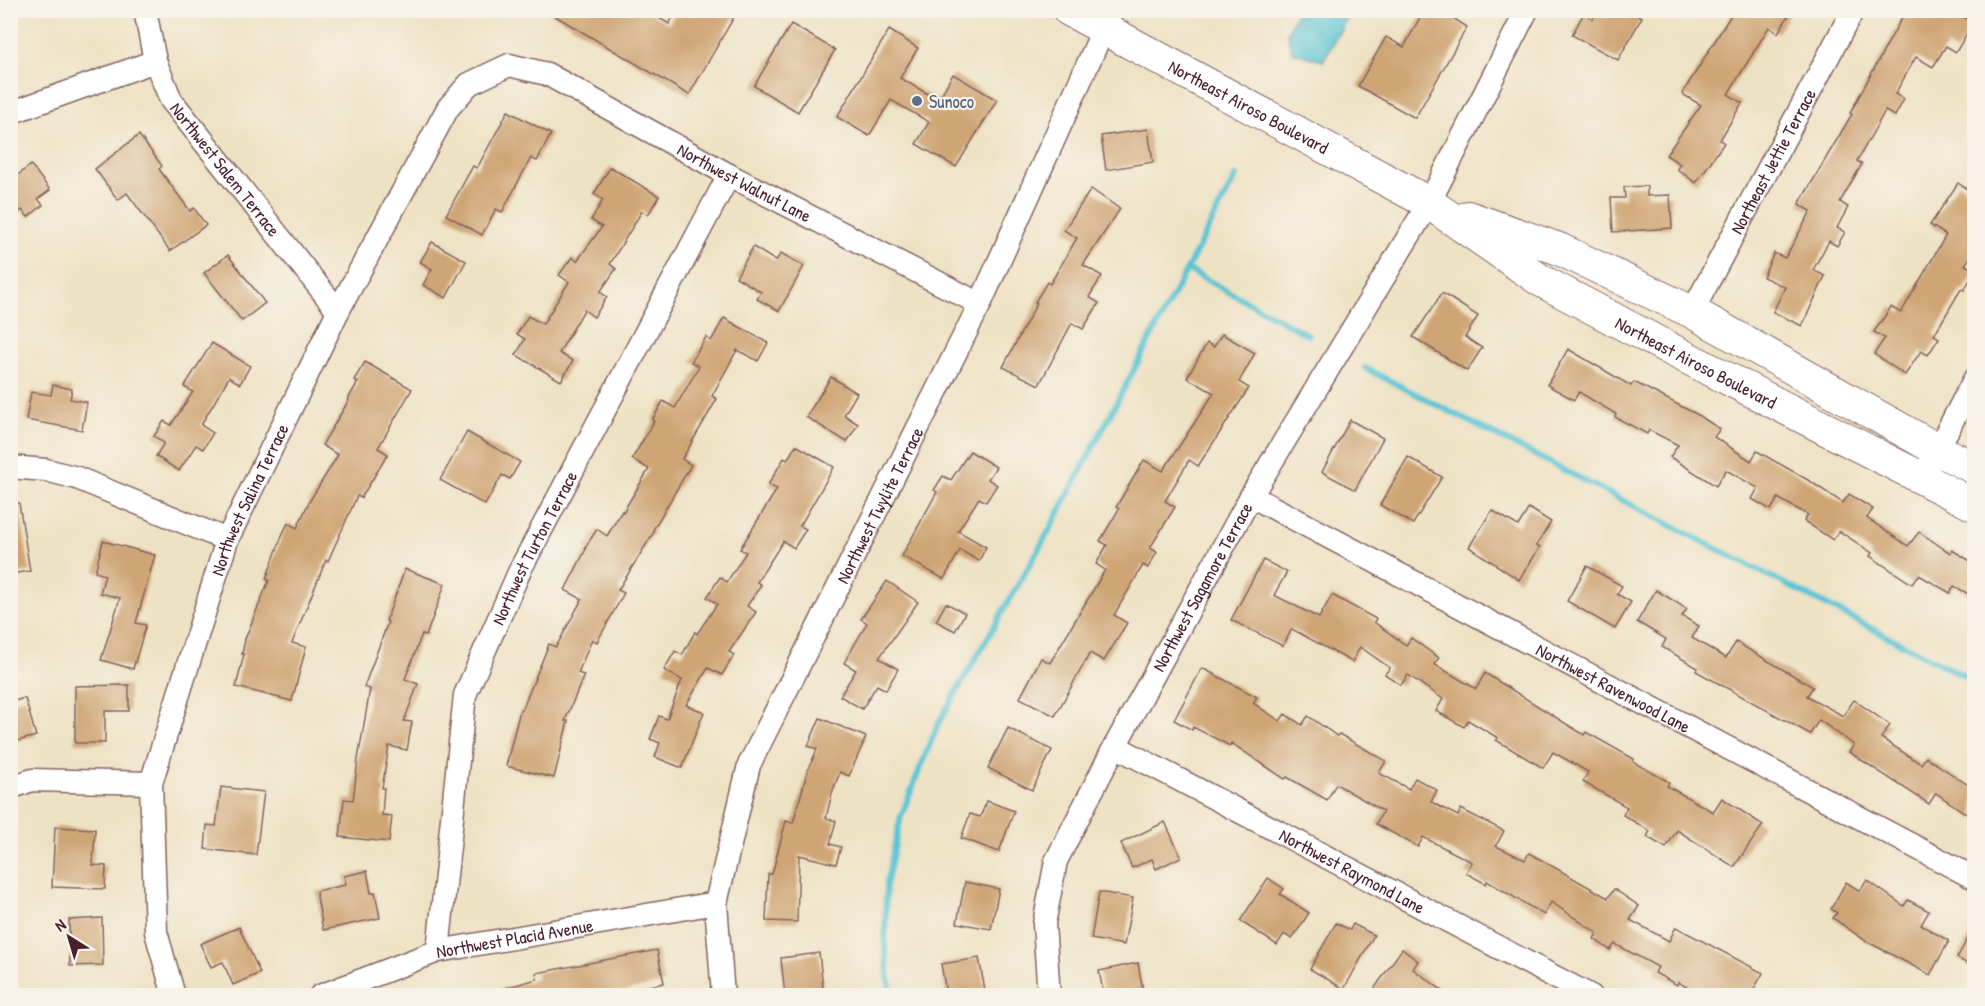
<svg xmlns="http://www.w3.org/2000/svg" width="1985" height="1006" font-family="'Patrick Hand',sans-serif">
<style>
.water{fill:#5ac4d4;stroke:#527280;stroke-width:1.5}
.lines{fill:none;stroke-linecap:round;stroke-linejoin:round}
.stream{stroke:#5ac4d4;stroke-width:6}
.building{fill:#cfa574}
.street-casing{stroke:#836361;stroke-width:25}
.secondary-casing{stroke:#836361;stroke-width:34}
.street{stroke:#fff;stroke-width:22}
.secondary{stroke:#fff;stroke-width:32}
.service-dot{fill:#5c6f8a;stroke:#f7f3e8;stroke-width:2}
.labels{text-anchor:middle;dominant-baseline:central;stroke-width:4.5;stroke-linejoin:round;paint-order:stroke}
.service-label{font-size:18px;fill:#4e5e75;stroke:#f7f3e8;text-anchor:start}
.street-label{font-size:18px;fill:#4a1f2b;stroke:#f7f3e8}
</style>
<rect width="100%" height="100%" fill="#f7f3e8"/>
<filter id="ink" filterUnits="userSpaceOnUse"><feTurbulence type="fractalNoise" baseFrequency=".0167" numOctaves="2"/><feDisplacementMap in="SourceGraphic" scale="12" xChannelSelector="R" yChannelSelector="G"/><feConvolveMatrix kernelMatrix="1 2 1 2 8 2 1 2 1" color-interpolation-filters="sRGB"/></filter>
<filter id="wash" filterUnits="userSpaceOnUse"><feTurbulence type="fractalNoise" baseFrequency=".008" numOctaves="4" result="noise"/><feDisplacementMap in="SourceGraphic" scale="24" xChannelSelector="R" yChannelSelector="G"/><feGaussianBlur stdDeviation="1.35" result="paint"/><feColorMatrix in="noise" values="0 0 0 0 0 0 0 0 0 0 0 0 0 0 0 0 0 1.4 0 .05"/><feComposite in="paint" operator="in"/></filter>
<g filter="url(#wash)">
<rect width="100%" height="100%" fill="#eee2c4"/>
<polygon class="water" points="1297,11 1351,11 1323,61 1292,52 1287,33"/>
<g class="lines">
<g class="stream">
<polyline points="1187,269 1308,335"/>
<polyline points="1365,368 1974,681"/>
<polyline points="891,996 885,950 886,885 901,816 938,724 1049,531 1236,176"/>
</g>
</g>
<g id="blocks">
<g class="building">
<polygon points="545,10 646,10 669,24 677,10 738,10 689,95"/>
<polygon points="1424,10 1457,10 1453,18 1467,27 1415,118 1358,86 1386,37 1404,47"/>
<polygon points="1598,10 1630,10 1642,17 1618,60 1572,35 1584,13 1593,19"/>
<polygon points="1734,10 1792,10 1778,33 1769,27 1728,94 1742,103 1720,140 1724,143 1696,183 1677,169 1680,164 1666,155 1701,105 1682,94"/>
<polygon points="1906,10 1953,10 1973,23 1956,52 1946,46 1933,67 1916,57 1895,94 1904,99 1895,116 1885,111 1857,161 1862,164 1840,202 1848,207 1837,228 1845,232 1837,246 1829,241 1813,270 1825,276 1802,326 1773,312 1785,287 1763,277 1774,253 1785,258 1811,211 1799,204 1852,114 1850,113"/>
<polygon points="791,24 835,50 798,112 754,86"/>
<polygon points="889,30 918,48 900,78 938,100 953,74 997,100 956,167 916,144 929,122 891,100 869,136 837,117"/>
<polygon points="508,111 551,134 537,161 531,158 502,212 496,209 482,235 446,215 473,166 477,168"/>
<polygon points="1148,129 1153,162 1106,170 1101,136"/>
<polygon points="139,135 162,166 159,169 190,211 194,208 206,225 170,251 127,193 118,200 95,169"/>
<polygon points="31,165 50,190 38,199 43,205 28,217 22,210 10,219 10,181"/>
<polygon points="610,167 659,196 648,215 642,211 610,264 616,269 600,292 607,297 594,317 584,310 559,353 573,361 561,381 516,355 525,339 517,334 528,316 543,324 569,282 559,275 572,257 577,261 602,227 591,220 603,200 594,194"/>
<polygon points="1958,183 1974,194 1974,251 1965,265 1974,270 1974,273 1964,290 1961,289 1934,335 1939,338 1928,355 1921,351 1905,375 1874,354 1885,338 1874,332 1891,307 1901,313 1946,235 1930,225"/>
<polygon points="1647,186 1647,196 1670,195 1672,228 1613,232 1611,198 1625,198 1624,187"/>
<polygon points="1091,189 1120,209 1083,265 1102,276 1089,297 1099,303 1083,329 1072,323 1039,385 1003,367 1037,303 1035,302 1047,282 1050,284 1077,238 1064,230"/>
<polygon points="432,242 466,261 446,298 423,285 432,269 420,262"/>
<polygon points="753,247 776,261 781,253 804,266 779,311 757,299 761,292 736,277"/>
<polygon points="228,255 265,303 242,321 204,273"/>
<polygon points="1442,293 1478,316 1465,337 1482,348 1467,371 1413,337"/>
<polygon points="724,318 768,343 758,361 737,350 712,396 717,399 682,459 691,465 653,530 654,532 618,590 624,593 597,642 592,639 578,673 584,675 565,721 568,721 554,778 506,766 520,710 522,710 549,644 556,647 582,599 565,590 586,549 585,548 597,529 607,536 622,511 623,512 649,469 632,459 654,421 652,420 663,401 675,408 699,366 691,362 706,337 711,341"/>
<polygon points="1222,334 1255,353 1239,382 1249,388 1198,466 1189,460 1165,501 1175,507 1150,548 1157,552 1148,568 1143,565 1114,615 1127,623 1104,661 1090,653 1055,716 1020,698 1041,658 1050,663 1105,570 1096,564 1107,545 1100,541 1119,509 1116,507 1144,460 1163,471 1214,393 1187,378 1207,343 1214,347"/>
<polygon points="212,343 250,366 240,384 229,377 201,425 213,433 203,449 196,445 179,471 156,456 164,443 154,436 164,421 171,425 193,392 184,387"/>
<polygon points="1568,349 1631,386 1634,382 1698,415 1720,429 1714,437 1751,461 1757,451 1808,480 1843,503 1849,494 1873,509 1867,518 1908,546 1919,532 1950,553 1952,550 1974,563 1974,597 1954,586 1950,593 1919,575 1912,584 1870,556 1872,553 1839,531 1833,540 1804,521 1808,515 1778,498 1771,510 1752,499 1758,488 1726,470 1716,486 1670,457 1678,445 1649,430 1647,434 1615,417 1616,414 1579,392 1574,400 1547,385"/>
<polygon points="365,362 412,389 378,448 388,454 361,498 357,496 328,561 326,560 292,643 306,647 292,701 236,687 244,654 242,654 245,639 269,580 266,579 283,533 288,523 297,528 309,502 338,455 322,445 349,400 348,399 358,382 354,380"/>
<polygon points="831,377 857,393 844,415 858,424 847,442 806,417"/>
<polygon points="53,385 72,389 70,399 87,402 82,430 26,420 31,392 51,395"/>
<polygon points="1350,420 1383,438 1355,490 1322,472"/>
<polygon points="467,432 520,462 510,479 502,475 485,505 440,480"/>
<polygon points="796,445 834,467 800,526 806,529 794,548 783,541 757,582 761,585 747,606 756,612 729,652 734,655 722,675 708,668 686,705 704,712 682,768 655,757 660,743 650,739 659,716 667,719 682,680 664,670 675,651 682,655 695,632 697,634 717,604 707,597 720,577 727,582 746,552 740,549 777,489 768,485 784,458 787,460"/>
<polygon points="970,451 996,467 988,479 997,485 986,502 979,498 958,531 986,547 979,561 960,550 944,579 902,556 937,492 934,490 943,476 951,480"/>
<polygon points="1408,457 1442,477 1413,524 1380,505"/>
<polygon points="10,503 19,503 30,571 10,574"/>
<polygon points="1529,508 1551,522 1536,546 1540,547 1519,580 1469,547 1492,510 1518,526"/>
<polygon points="103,541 155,555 136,623 146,625 133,669 101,660 120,598 100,593 105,575 95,572"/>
<polygon points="1263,560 1287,572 1274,595 1319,618 1332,595 1376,619 1374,622 1406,645 1411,638 1439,658 1434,664 1476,689 1485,673 1584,735 1586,732 1634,759 1633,762 1669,782 1667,786 1713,812 1722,798 1763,825 1734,867 1677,830 1666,848 1647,837 1650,831 1623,815 1627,807 1583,782 1588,772 1553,752 1543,768 1496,740 1498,738 1468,720 1464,727 1436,711 1443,699 1408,675 1401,685 1385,674 1390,668 1360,647 1352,662 1292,629 1283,646 1231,620"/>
<polygon points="1587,566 1622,586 1617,594 1631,602 1615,629 1567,601"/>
<polygon points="405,569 445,584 426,636 422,634 405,679 418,684 404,721 412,722 407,750 389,746 382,788 384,788 382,815 392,816 389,842 340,837 344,799 353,800 358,759 370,689 364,687 388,622 386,621"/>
<polygon points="887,581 918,602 879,658 898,669 886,690 877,685 862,709 840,696 856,670 844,663 867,623 861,619"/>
<polygon points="1656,590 1687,609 1682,616 1699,626 1692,638 1726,658 1736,642 1813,687 1807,696 1843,716 1854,700 1890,725 1881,738 1921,764 1926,757 1974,789 1974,819 1936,793 1929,804 1849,752 1854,745 1819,720 1810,734 1696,671 1698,668 1662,647 1666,639 1637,622"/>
<polygon points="946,603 965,613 955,631 936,621"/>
<polygon points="1202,668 1257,697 1253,703 1280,721 1285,714 1302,725 1308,716 1337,736 1339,734 1386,761 1379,773 1409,789 1415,778 1437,790 1431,802 1458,816 1461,809 1504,831 1496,846 1525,860 1529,853 1608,898 1614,889 1639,906 1630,920 1669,941 1676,927 1763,973 1750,996 1732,996 1722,990 1719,996 1702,996 1678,982 1677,985 1655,973 1658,967 1615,944 1610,950 1594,939 1597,933 1551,902 1544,915 1487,881 1486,884 1466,873 1472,862 1423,837 1418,847 1376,824 1383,811 1336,784 1327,800 1287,777 1285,779 1231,743 1230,746 1193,727 1192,730 1174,720"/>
<polygon points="129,685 129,711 105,711 105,743 75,743 75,686"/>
<polygon points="25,698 36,736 14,742 10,731 10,702"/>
<polygon points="820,718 866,737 849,776 840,772 832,793 826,818 836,821 830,844 841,847 836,864 799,855 797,922 766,921 768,874 772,874 786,821 793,823 807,773 817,749 808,746"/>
<polygon points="1008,728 1052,750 1032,790 988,768"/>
<polygon points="221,787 264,792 256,855 205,849 207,825 216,826"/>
<polygon points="987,801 1014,811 999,852 961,838 970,814 980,817"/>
<polygon points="1165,822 1181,857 1156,869 1152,859 1132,868 1121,843"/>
<polygon points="55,827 95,829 93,865 106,866 105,889 52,887"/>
<polygon points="367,871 371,893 375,892 380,918 323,930 316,891 346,885 344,876"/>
<polygon points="1268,878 1284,889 1280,894 1309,913 1292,939 1284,934 1277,945 1240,921"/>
<polygon points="1867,880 1904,906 1908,900 1929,911 1921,925 1949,941 1930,975 1866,941 1833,918 1837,913 1831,909 1846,882 1860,891"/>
<polygon points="965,882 999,889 991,929 957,923"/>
<polygon points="1099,892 1133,898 1124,945 1091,939"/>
<polygon points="102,918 103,965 70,966 69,920"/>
<polygon points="1336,923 1350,930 1353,924 1374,935 1344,989 1310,969"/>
<polygon points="239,927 260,973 233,985 223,962 211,967 200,944"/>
<polygon points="1974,927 1974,968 1957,958"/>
<polygon points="1402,949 1418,961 1413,969 1450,996 1383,996 1374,989"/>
<polygon points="657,950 664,983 602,996 495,996 495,991 537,979 536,973"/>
<polygon points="819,953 824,996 785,996 781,958"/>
<polygon points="979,958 986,996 955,996 954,991 946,993 941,964"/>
<polygon points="1138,963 1144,996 1104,996 1099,971"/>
</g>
</g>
</g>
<g filter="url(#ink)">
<use href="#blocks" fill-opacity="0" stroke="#836361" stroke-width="1.5"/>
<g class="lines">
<defs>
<g id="street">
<path id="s1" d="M145,10L155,61L171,100L338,311"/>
<polyline points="10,113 155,61"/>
<path id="s2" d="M1692,312L1853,10"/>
<polyline points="10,467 46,470 77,478 227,540"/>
<polyline points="1923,477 1974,380"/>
<path id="s3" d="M1251,496L1974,878"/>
<path id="s4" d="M1115,746L1591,996"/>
<polyline points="10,788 32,780 151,783"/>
<path id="s5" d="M438,951L465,695L521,568L729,175"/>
<path id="s6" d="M174,996L156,932L151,783L227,540L338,311L448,108L469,84L509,65L547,74L729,175L980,304"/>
<path id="s7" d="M320,996L438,951L716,903"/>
<path id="s8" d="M723,996L716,903L749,765L980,304L1112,10"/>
<path id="s9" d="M1049,996L1044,924L1056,861L1115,746L1251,496L1429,203L1527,10"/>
</g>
<g id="secondary">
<path id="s10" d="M1069,10L1429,203L1540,280L1670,349L1974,505"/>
<polyline points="1468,217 1559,249 1692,312 1938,450 1974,468"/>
</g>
</defs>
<use href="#street" class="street-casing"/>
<use href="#secondary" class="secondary-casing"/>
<use href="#street" class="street"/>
<use href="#secondary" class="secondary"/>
</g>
</g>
<circle class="service-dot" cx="917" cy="101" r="6"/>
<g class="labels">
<g class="service-label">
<text x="929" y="101">Sunoco</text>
</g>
<g class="street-label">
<text stroke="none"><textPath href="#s10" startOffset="204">Northeast Airoso Boulevard</textPath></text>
<text stroke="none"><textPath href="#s2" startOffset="171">Northeast Jettie Terrace</textPath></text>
<text stroke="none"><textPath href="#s1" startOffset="182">Northwest Salem Terrace</textPath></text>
<text stroke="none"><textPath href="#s6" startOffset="1296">Northwest Walnut Lane</textPath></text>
<text stroke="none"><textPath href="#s10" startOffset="720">Northeast Airoso Boulevard</textPath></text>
<text stroke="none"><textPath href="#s6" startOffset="516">Northwest Salina Terrace</textPath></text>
<text stroke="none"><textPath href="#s8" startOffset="526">Northwest Twylite Terrace</textPath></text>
<text stroke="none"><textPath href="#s5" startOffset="420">Northwest Turton Terrace</textPath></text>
<text stroke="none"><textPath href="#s9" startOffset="447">Northwest Sagamore Terrace</textPath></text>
<text stroke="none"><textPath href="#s3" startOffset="410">Northwest Ravenwood Lane</textPath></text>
<text stroke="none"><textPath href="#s4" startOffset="268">Northwest Raymond Lane</textPath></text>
<text stroke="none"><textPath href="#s7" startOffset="204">Northwest Placid Avenue</textPath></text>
</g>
</g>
<rect width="1985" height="1006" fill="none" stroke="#f7f3e8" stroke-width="36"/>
<g transform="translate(69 937) rotate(323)" stroke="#f7f3e8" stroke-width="4.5" paint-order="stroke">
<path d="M0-4.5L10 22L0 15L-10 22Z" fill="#4a1f2b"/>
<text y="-9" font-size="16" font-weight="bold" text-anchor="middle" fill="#4a1f2b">N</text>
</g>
</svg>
